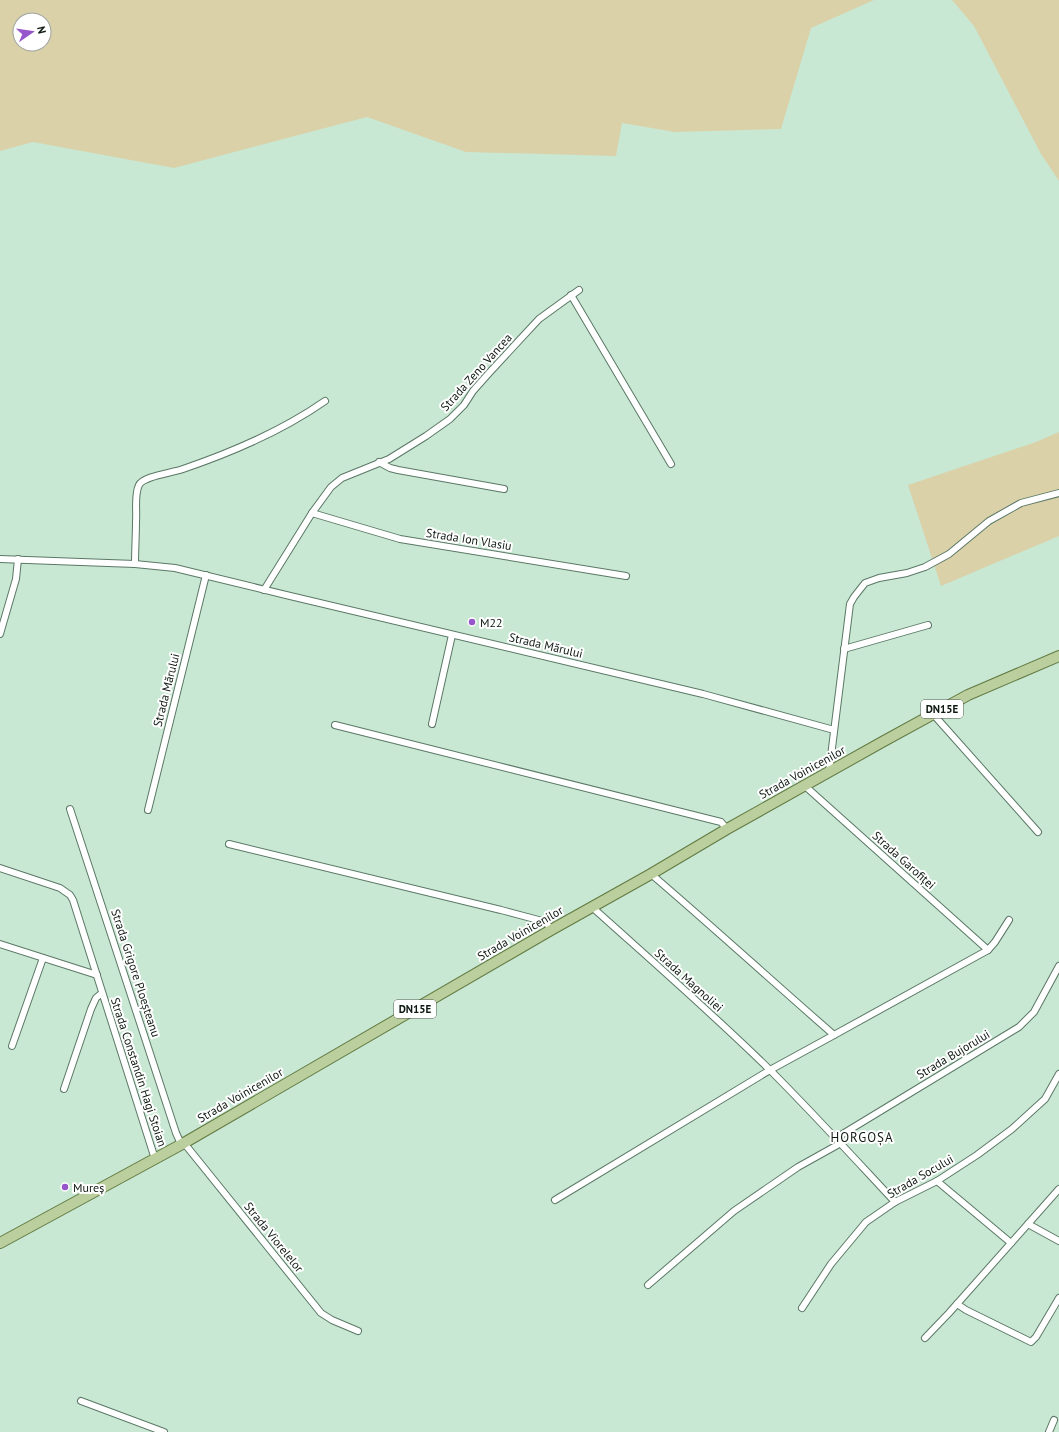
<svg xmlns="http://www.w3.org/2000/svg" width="1059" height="1432" font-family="'PT Sans',sans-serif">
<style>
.green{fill:#dad1a9;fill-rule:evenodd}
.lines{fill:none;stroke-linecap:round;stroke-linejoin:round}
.street-casing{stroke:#5b7866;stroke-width:8}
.primary-casing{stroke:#617942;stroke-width:12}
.street{stroke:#fff;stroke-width:6}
.primary{stroke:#bbce9d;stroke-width:10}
.poi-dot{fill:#9655ca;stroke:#fff;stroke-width:1.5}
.labels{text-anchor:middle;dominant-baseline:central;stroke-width:4;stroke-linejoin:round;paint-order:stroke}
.shield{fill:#fff;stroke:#565e59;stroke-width:1}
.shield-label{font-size:11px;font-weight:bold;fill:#0e1912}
.street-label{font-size:12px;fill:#0e1912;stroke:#fff}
.poi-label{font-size:12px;fill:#0e1912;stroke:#fff;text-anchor:start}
.neighbourhood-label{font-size:13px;letter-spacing:1px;fill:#0e1912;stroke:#fff}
</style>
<rect width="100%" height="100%" fill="#c8e8d3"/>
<g class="green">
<path d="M0,0H874L811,28L781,129L675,132L622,123L616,156L466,152L367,117L174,168L33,142L0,151ZM20,20H44V44H20Z"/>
<polygon points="952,0 1059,0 1059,181 1041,154 974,26"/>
<polygon points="1059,432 1059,536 941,586 908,485 1036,442"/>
</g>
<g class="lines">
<defs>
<g id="street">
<polyline points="571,295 671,464"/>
<polyline points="379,462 390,468 398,470 504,489"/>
<polyline points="312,513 400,539 626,576"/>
<polyline points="0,559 135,564 175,568 286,595 703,694 834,730"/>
<path d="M135,564C135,550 136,535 136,521C137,511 134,495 139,485C143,476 172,473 183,469C233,452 282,431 325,401"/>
<polyline points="264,590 312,513 331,487 342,478 389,459 426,436 450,419 464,405 473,391 489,373 539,319 579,290"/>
<polyline points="0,634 16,579 18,559"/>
<polyline points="844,649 928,625"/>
<polyline points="933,714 1038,832"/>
<polyline points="432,724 452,635"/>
<polyline points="335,725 721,822 727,829"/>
<polyline points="829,772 850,604 854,597 865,583 879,578 907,573 925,567 949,554 989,521 1021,503 1059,493"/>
<polyline points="805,786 988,950"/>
<polyline points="70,809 176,1133 181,1144"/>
<polyline points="148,810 206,575"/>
<polyline points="229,844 501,910 546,922 551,930"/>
<polyline points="0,868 60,888 70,895 73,900 155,1159"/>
<path d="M651,874C713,927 773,982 834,1035L988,950L995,942L1009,920"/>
<path d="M592,907C652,961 713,1014 770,1070C813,1113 854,1158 895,1202"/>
<polyline points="0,944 97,975"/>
<polyline points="12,1046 43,958"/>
<polyline points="64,1089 91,1009 96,998 102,993"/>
<polyline points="836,1138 1019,1027 1034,1012 1059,966"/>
<polyline points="184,1143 321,1313 332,1320 358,1331"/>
<polyline points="937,1181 1011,1243"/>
<polyline points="555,1200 770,1070 834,1035"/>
<polyline points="1028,1224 1059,1241"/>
<polyline points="648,1285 734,1211 798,1167 841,1143"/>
<polyline points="957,1304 966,1310 1031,1342 1036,1337 1059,1298"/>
<polyline points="802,1308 831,1264 866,1222 895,1202 937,1181 977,1155 1012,1129 1045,1099 1059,1074"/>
<polyline points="925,1338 949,1313 1059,1189"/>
<polyline points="81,1401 164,1432"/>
<polyline points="1049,1432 1054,1420"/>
</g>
<polyline id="primary" points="0,1243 184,1143 551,930 651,874 727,829 884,741 968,695 1059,656"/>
</defs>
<use href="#street" class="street-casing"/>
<use href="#primary" class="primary-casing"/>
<use href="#street" class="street"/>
<use href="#primary" class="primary"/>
</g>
<g class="poi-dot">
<circle cx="472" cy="622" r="4"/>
<circle cx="65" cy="1187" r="4"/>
</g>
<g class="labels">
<g class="shield">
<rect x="921" y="700" width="42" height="18" rx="3"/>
<rect x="394" y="1000" width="42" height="18" rx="3"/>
</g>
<g class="shield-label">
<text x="942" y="709">DN15E</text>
<text x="415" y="1009">DN15E</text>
</g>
<g class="street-label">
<text transform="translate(476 372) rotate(-48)">Strada Zeno Vancea</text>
<text transform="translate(469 539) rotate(9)">Strada Ion Vlasiu</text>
<text transform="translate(546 645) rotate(13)">Strada Mărului</text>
<text transform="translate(166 690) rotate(-76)">Strada Mărului</text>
<text transform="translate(802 772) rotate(-29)">Strada Voinicenilor</text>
<text transform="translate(904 860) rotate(42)">Strada Garofiței</text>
<text transform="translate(520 933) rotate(-30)">Strada Voinicenilor</text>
<text transform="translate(136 973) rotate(72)">Strada Grigore Ploeșteanu</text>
<text transform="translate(689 980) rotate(42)">Strada Magnoliei</text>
<text transform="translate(953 1054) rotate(-31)">Strada Bujorului</text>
<text transform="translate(139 1072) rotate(72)">Strada Constandin Hagi Stoian</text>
<text transform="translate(240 1095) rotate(-30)">Strada Voinicenilor</text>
<text transform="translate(920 1176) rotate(-30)">Strada Socului</text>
<text transform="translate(274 1237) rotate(51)">Strada Viorelelor</text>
</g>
<g class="poi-label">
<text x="480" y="622">M22</text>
<text x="73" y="1187">Mureș</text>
</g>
<g class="neighbourhood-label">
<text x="862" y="1137">HORGOȘA</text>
</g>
</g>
<g transform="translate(32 32) rotate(77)"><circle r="19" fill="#ffffff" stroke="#9fa3a0"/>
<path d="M0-3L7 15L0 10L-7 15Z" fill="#9655ca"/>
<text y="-6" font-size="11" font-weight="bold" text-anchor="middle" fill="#0e1912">N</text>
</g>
</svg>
